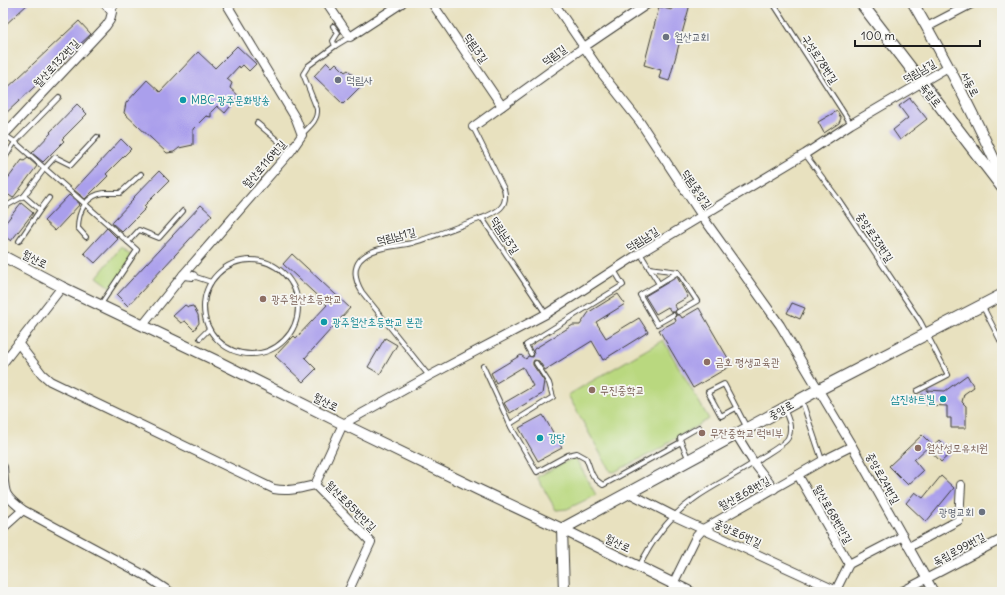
<svg xmlns="http://www.w3.org/2000/svg" width="1005" height="595" font-family="Delius,'Poor Story',sans-serif">
<style>
.green{fill:#b9d87f;stroke:#6a7a4e}
.building{fill:#aa9fec}
.lines{fill:none;stroke-linecap:round;stroke-linejoin:round}
.service-casing{stroke:#3b3a34;stroke-width:6}
.minor-casing{stroke:#3b3a34;stroke-width:10}
.tertiary-casing{stroke:#3b3a34;stroke-width:12}
.secondary-casing{stroke:#3b3a34;stroke-width:13}
.service{stroke:#fff;stroke-width:4}
.minor{stroke:#fff;stroke-width:8}
.tertiary{stroke:#fff;stroke-width:10}
.secondary{stroke:#fff;stroke-width:11}
.worship-dot{fill:#6b7280;stroke:#f6f6f2;stroke-width:1.5}
.culture-dot{fill:#0f9aa8;stroke:#f6f6f2;stroke-width:1.5}
.education-dot{fill:#8d6e63;stroke:#f6f6f2;stroke-width:1.5}
.labels{text-anchor:middle;dominant-baseline:central;stroke-width:3.5;stroke-linejoin:round;paint-order:stroke}
.worship-label{font-size:11px;fill:#5b616d;stroke:#f6f6f2;text-anchor:start}
.street-label{font-size:11px;fill:#1c1c1c;stroke:#f6f6f2}
.culture-label{font-size:11px;fill:#0d838f;stroke:#f6f6f2;text-anchor:start}
.education-label{font-size:11px;fill:#785e54;stroke:#f6f6f2;text-anchor:start}
</style>
<rect width="100%" height="100%" fill="#f6f6f2"/>
<filter id="ink" filterUnits="userSpaceOnUse"><feTurbulence type="fractalNoise" baseFrequency=".025" numOctaves="2"/><feDisplacementMap in="SourceGraphic" scale="8" xChannelSelector="R" yChannelSelector="G"/><feConvolveMatrix kernelMatrix="1 2 1 2 8 2 1 2 1" color-interpolation-filters="sRGB"/></filter>
<filter id="wash" filterUnits="userSpaceOnUse"><feTurbulence type="fractalNoise" baseFrequency=".012" numOctaves="4" result="noise"/><feDisplacementMap in="SourceGraphic" scale="16" xChannelSelector="R" yChannelSelector="G"/><feGaussianBlur stdDeviation="0.9" result="paint"/><feColorMatrix in="noise" values="0 0 0 0 0 0 0 0 0 0 0 0 0 0 0 0 0 1.4 0 .05"/><feComposite in="paint" operator="in"/></filter>
<g filter="url(#wash)">
<rect width="100%" height="100%" fill="#e8e1bf"/>
<g class="green">
<polygon points="121,247 135,258 112,288 97,277"/>
<polygon points="663,340 709,419 667,443 666,446 614,472 610,471 568,395"/>
<polygon points="575,457 596,495 567,509 556,510 537,477"/>
</g>
<g id="blocks">
<g class="building">
<polygon points="3,3 29,3 3,27"/>
<polygon points="674,3 685,3 689,8 669,81 659,78 661,70 644,65 659,7 672,10"/>
<polygon points="79,21 91,34 3,116 3,92"/>
<polygon points="237,46 256,64 249,71 243,65 240,68 239,66 227,79 232,83 230,88 239,96 225,113 217,106 211,112 211,117 206,116 193,129 193,145 179,148 174,152 167,153 124,113 126,103 147,80 160,92 198,52 215,68"/>
<polygon points="327,62 332,67 336,63 345,72 348,70 363,84 343,104 314,76"/>
<polygon points="910,98 927,119 900,140 893,130 908,118 899,106"/>
<polygon points="77,104 87,114 62,139 64,141 43,162 32,153 51,133 50,132"/>
<polygon points="837,111 841,118 839,123 824,133 818,122"/>
<polygon points="121,139 131,149 106,174 108,176 85,199 74,190"/>
<polygon points="28,158 37,166 13,198 3,191 3,185 22,160 24,161"/>
<polygon points="159,171 169,181 144,206 146,208 122,232 112,223 113,221 133,200 132,199"/>
<polygon points="69,195 80,204 55,231 44,221"/>
<polygon points="21,203 33,213 11,241 3,235 3,226"/>
<polygon points="201,205 212,215 128,306 117,295"/>
<polygon points="107,228 118,239 95,263 84,253"/>
<polygon points="292,254 350,308 305,358 316,369 303,382 275,356 294,336 296,338 327,305 283,264"/>
<polygon points="677,277 688,297 674,305 677,309 675,312 671,312 668,307 656,314 645,296"/>
<polygon points="618,294 625,304 596,322 606,338 639,318 648,332 603,360 592,341 545,370 539,361 534,360 533,362 533,365 544,381 542,394 510,413 504,403 533,386 523,367 496,383 491,373 521,355 526,359 528,356 533,357 534,354 533,351 534,349 573,325 580,325 589,312"/>
<polygon points="792,303 805,308 800,319 787,313"/>
<polygon points="185,305 188,307 193,306 198,315 199,323 194,330 185,321 181,323 173,316"/>
<polygon points="699,308 732,365 693,388 659,330 676,321 675,318 676,315 680,315 682,318"/>
<polygon points="385,338 397,345 380,374 368,367"/>
<polygon points="967,375 974,387 964,394 962,402 966,406 966,428 951,428 951,418 947,418 947,406 926,405 921,395 929,394 927,390 945,391"/>
<polygon points="543,415 562,448 538,461 519,428"/>
<polygon points="922,435 931,444 914,460 923,471 908,485 889,466"/>
<polygon points="939,440 951,453 941,462 929,449"/>
<polygon points="941,476 954,488 926,522 906,503 915,492 923,498"/>
</g>
</g>
</g>
<g filter="url(#ink)">
<use href="#blocks" fill-opacity="0" stroke="#3b3a34" stroke-width="1"/>
<g class="lines">
<defs>
<g id="service">
<polyline points="773,3 851,124"/>
<polyline points="112,12 117,3"/>
<polyline points="335,46 350,37"/>
<polyline points="257,123 290,151"/>
<path d="M473,127L504,189C509,207 497,212 482,218L546,314"/>
<polyline points="3,134 15,142 137,250 101,304"/>
<path d="M302,134C310,126 318,120 317,109L303,74L308,66L335,46L333,41L338,33L333,26"/>
<polyline points="805,154 839,200 920,321 948,375 917,391"/>
<polyline points="3,161 15,142 59,97"/>
<polyline points="24,196 40,210 49,198"/>
<polyline points="8,205 24,196 45,168 55,157 71,165 97,137"/>
<path d="M86,237L78,228C78,212 86,195 104,193C109,193 115,193 120,193L141,174"/>
<polyline points="19,241 40,210"/>
<polyline points="128,242 139,230 159,238 183,211"/>
<polyline points="640,253 659,284 640,295 657,324 673,315"/>
<circle cx="251" cy="307" r="47"/>
<polyline points="649,268 678,272"/>
<polyline points="193,276 211,282"/>
<polyline points="659,284 678,272 697,301 678,312"/>
<polyline points="982,305 1002,344"/>
<polyline points="200,338 209,329"/>
<polyline points="3,352 8,356"/>
<polyline points="531,354 526,345 623,285 614,270"/>
<path d="M483,366L511,427L537,472L568,455L577,453L586,458C592,471 589,476 603,485L681,442L689,460"/>
<path d="M429,376L362,292C356,282 352,270 360,260C373,246 395,247 412,243C436,236 459,226 482,218"/>
<polyline points="802,401 822,460"/>
<path d="M736,408L721,416L708,392L724,384C732,399 739,413 747,428"/>
<polyline points="510,424 553,397 549,383 536,363"/>
<polyline points="681,442 680,438 699,427"/>
<path d="M639,567C652,540 670,516 694,499C715,484 740,473 761,458C768,453 785,444 788,438C793,428 788,418 784,409"/>
<polyline points="668,592 673,584"/>
</g>
<g id="minor">
<polyline points="327,3 350,37 402,3"/>
<polyline points="432,3 502,106"/>
<polyline points="554,3 603,75 640,122 702,216 780,325 852,446 934,592"/>
<polyline points="927,27 973,3"/>
<polyline points="473,127 584,47 649,3"/>
<polyline points="3,136 106,26 110,20 112,12 104,3"/>
<polyline points="183,275 193,276"/>
<polyline points="143,325 183,275 291,151 302,135 296,119 226,3"/>
<path d="M18,343L42,374L50,381L274,489C288,492 302,488 315,485"/>
<polyline points="3,363 62,287"/>
<polyline points="736,434 754,463 774,489"/>
<path d="M3,467C5,493 2,494 23,510L146,576L170,592"/>
<polyline points="798,475 849,564"/>
<polyline points="315,485 343,424 429,376 546,314 640,253 805,154 851,124 948,67"/>
<polyline points="315,485 371,542 348,592"/>
<polyline points="629,493 674,516 839,592"/>
<polyline points="3,528 23,510"/>
<polyline points="909,547 959,520 961,485"/>
<polyline points="673,584 696,537 703,529 822,461 852,446"/>
<polyline points="836,590 849,564 903,536"/>
<polyline points="901,592 1002,539"/>
</g>
<g id="tertiary">
<path d="M913,3C946,60 976,118 1002,177"/>
<polyline points="3,256 62,287 217,361 343,424 479,490 562,529 690,592"/>
<polyline points="562,529 564,592"/>
</g>
<g id="secondary">
<polyline points="861,3 1002,187"/>
<polyline points="562,529 818,390 1002,295"/>
</g>
</defs>
<use href="#service" class="service-casing"/>
<use href="#minor" class="minor-casing"/>
<use href="#tertiary" class="tertiary-casing"/>
<use href="#secondary" class="secondary-casing"/>
<use href="#service" class="service"/>
<use href="#minor" class="minor"/>
<use href="#tertiary" class="tertiary"/>
<use href="#secondary" class="secondary"/>
</g>
</g>
<g class="worship-dot">
<circle cx="666" cy="37" r="4"/>
<circle cx="338" cy="80" r="4"/>
<circle cx="982" cy="512" r="4"/>
</g>
<g class="culture-dot">
<circle cx="183" cy="100" r="4"/>
<circle cx="324" cy="322" r="4"/>
<circle cx="943" cy="399" r="4"/>
<circle cx="540" cy="438" r="4"/>
</g>
<g class="education-dot">
<circle cx="263" cy="299" r="4"/>
<circle cx="707" cy="362" r="4"/>
<circle cx="592" cy="390" r="4"/>
<circle cx="702" cy="433" r="4"/>
<circle cx="918" cy="448" r="4"/>
</g>
<g class="labels">
<g class="worship-label">
<text x="674" y="37">월산교회</text>
<text x="346" y="80">덕림사</text>
<text x="974" y="512" text-anchor="end">광명교회</text>
</g>
<g class="street-label">
<text transform="translate(476 48) rotate(56)">덕림3길</text>
<text transform="translate(554 55) rotate(-36)">덕림길</text>
<text transform="translate(820 59) rotate(57)">구성로78번길</text>
<text transform="translate(56 63) rotate(-47)">월산로132번길</text>
<text transform="translate(919 71) rotate(-30)">덕림남길</text>
<text transform="translate(970 84) rotate(63)">서동로</text>
<text transform="translate(931 95) rotate(52)">독립로</text>
<text transform="translate(264 164) rotate(-49)">월산로116번길</text>
<text transform="translate(697 189) rotate(56)">덕림중앙길</text>
<text transform="translate(505 235) rotate(57)">덕림남3길</text>
<text transform="translate(396 236) rotate(-14)">덕림남1길</text>
<text transform="translate(875 237) rotate(56)">중앙로33번길</text>
<text transform="translate(642 239) rotate(-32)">덕림남길</text>
<text transform="translate(35 259) rotate(27)">월산로</text>
<text transform="translate(326 402) rotate(27)">월산로</text>
<text transform="translate(781 410) rotate(-29)">중앙로</text>
<text transform="translate(883 478) rotate(61)">중앙로24번길</text>
<text transform="translate(744 493) rotate(-29)">월산로68번길</text>
<text transform="translate(351 506) rotate(45)">월산로85번안길</text>
<text transform="translate(833 514) rotate(60)">월산로68번안길</text>
<text transform="translate(738 533) rotate(25)">중앙로6번길</text>
<text transform="translate(618 543) rotate(26)">월산로</text>
<text transform="translate(959 549) rotate(-28)">독립로99번길</text>
</g>
<g class="culture-label">
<text x="191" y="100">MBC 광주문화방송</text>
<text x="332" y="322">광주월산초등학교 본관</text>
<text x="935" y="399" text-anchor="end">삼진하트빌</text>
<text x="548" y="438">강당</text>
</g>
<g class="education-label">
<text x="271" y="299">광주월산초등학교</text>
<text x="715" y="362">금호 평생교육관</text>
<text x="600" y="390">무진중학교</text>
<text x="710" y="433">무잔중학교 럭비부</text>
<text x="926" y="448">월산성모유치원</text>
</g>
</g>
<rect width="1005" height="595" fill="none" stroke="#f6f6f2" stroke-width="16"/>
<path d="M855 40v6h125v-6" fill="none" stroke="#1c1c1c" stroke-width="2"/>
<text x="861" y="40" font-size="12" fill="#1c1c1c" stroke="#f6f6f2" stroke-width="3" paint-order="stroke">100 m</text>
</svg>
